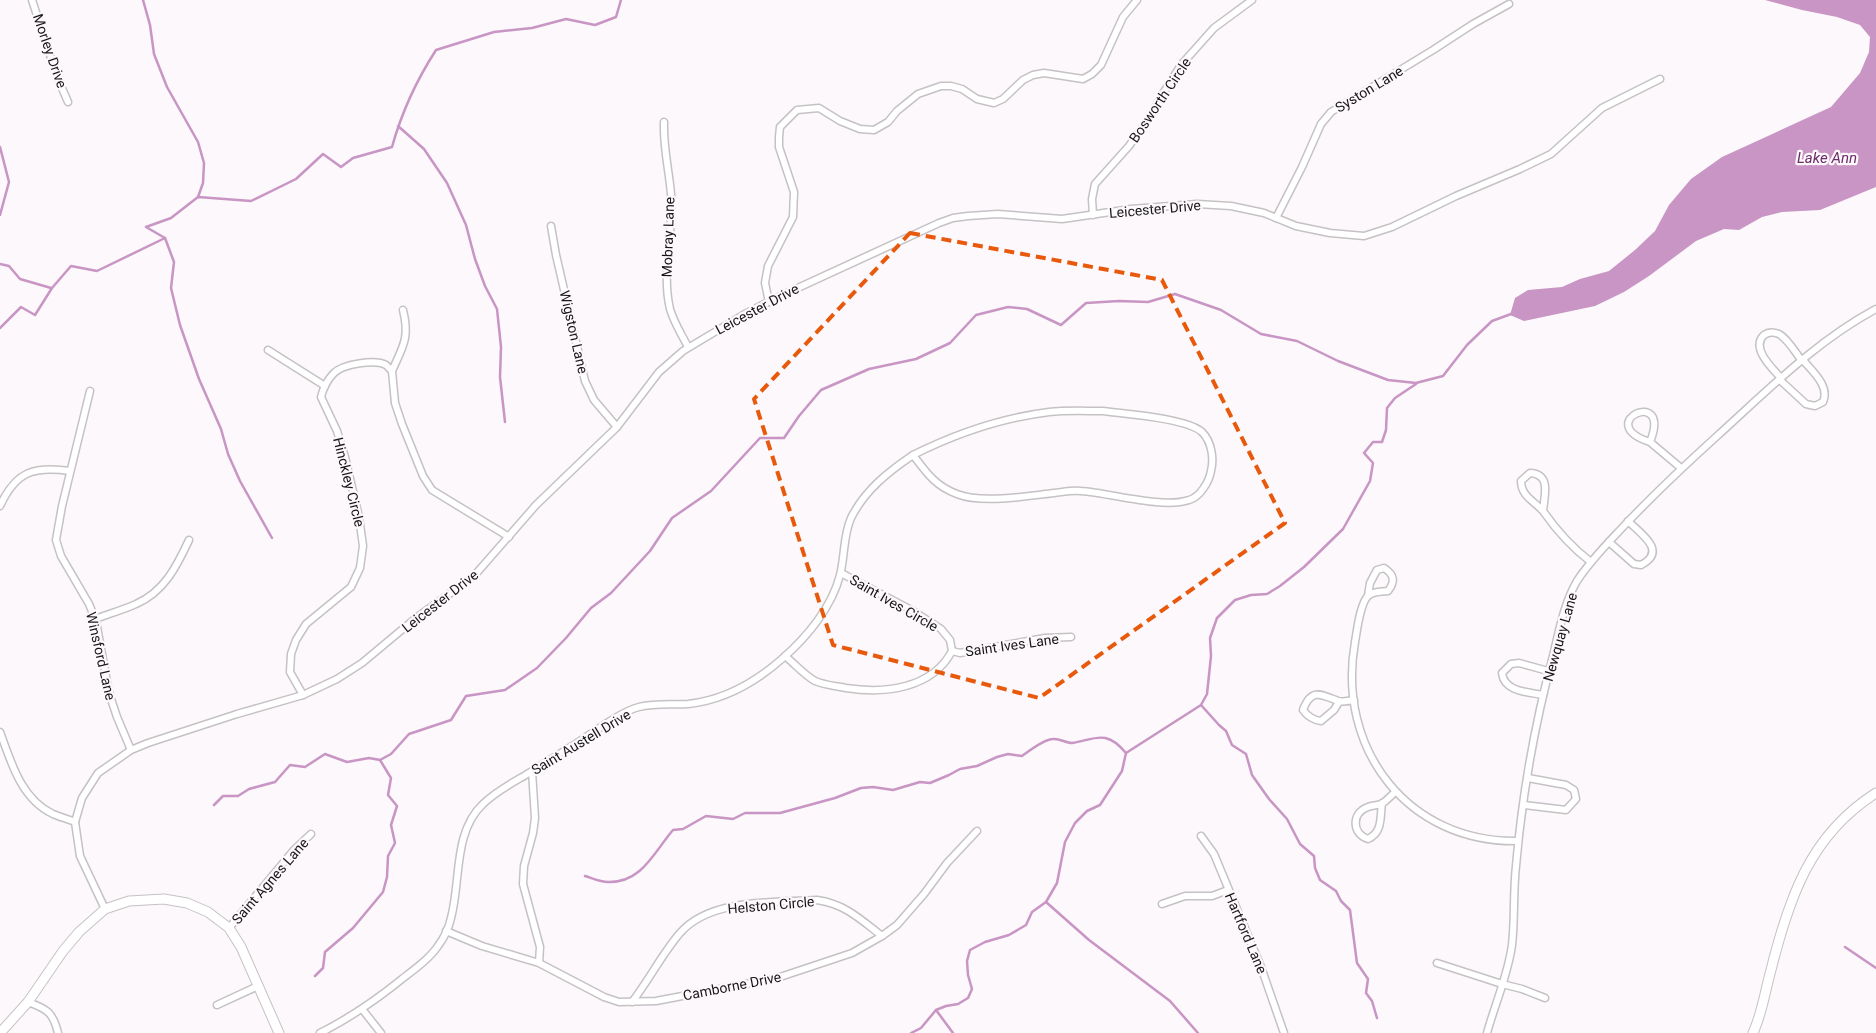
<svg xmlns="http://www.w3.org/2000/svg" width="1876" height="1033" font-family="Roboto,sans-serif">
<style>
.water{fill:#c895c4}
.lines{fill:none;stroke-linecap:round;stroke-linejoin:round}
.stream{stroke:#c895c4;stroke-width:2.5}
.street-casing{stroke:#c5c2c5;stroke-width:9}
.secondary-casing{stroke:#c5c2c5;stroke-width:11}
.street{stroke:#fff;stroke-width:6}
.secondary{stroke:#fff;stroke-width:9}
.marked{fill:none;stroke:#e8590c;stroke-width:4;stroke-dasharray:10 6;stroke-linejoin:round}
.labels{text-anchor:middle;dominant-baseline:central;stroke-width:4.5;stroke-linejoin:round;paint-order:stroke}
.street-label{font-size:14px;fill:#181718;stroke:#fcf8fb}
.water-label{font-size:15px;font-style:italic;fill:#6b2d68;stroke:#fcf8fb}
</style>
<rect width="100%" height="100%" fill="#fcf8fb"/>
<polygon class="water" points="1765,0 1876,0 1876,187 1820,210 1782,212 1762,217 1739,230 1724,229 1696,241 1649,276 1624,292 1595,306 1524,321 1510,315 1515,298 1528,290 1562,287 1580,279 1609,271 1635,250 1655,231 1669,205 1691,179 1722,157 1831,107 1860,73 1869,52 1870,37 1860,25 1837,17 1802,10"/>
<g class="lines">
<g class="stream">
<polyline points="143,0 150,25 154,54 167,87 198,142 204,163 203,183 198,197"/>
<polyline points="398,126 424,149 447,183 466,225 475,259 485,286 497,309 501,347 500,377 505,422"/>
<polyline points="0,147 9,182 0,215"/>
<polyline points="165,238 174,262 171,288 180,325 199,379 221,429 228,454 240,481 272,538"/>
<polyline points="0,264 9,266 20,279 51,288"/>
<path d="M0,328L21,307L35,315L52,288L71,266L97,271L165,238L146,227L171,218L198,197L251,201L296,179L323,154L341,167L353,158L392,147C402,111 416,81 436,50L494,32L532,28L566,19L595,25L616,17L621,0"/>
<polyline points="1201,705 1219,725 1226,731 1232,745 1246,754 1252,775 1269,799 1287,819 1300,844 1314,856 1315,868 1320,880 1336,891 1341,901 1350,910 1357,963 1368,979 1366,993 1372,1001 1377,1018"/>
<polyline points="214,805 223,796 238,796 249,789 275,782 290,765 305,767 325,754 347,762 369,758 380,760 391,754 409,734 451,720 466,696 505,690 537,668 566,638 591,608 611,593 650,551 672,518 711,491 760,438 784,438 799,416 821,390 869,369 916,359 950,343 976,315 1008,307 1027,309 1061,325 1086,303 1119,301 1148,302 1175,294 1221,310 1261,334 1297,341 1338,361 1388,380 1416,383 1443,376 1467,345 1492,321 1511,314"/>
<path d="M585,876C592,878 600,882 608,882C642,883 654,852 673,830L683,829L706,816L733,819L745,813H780L835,798L861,788L873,787L893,790L920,782L930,783L949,775L960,769L977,766L997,757L1008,754L1022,756C1029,751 1044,739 1053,739C1059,738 1066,743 1072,743C1096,739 1106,729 1126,753"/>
<polyline points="1046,902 1089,940 1170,1001 1198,1033"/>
<polyline points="1845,947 1876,968"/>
<polyline points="315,976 323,968 325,952 353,928 383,892 387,877 388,856 395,843 391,825 397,806 388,795 391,778 380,760"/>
<polyline points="936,1010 953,1033"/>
<polyline points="911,1033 921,1028 936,1010 946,1006 958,1004 968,998 972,989 968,975 967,961 970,950 985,942 1009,935 1026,925 1032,912 1046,902 1057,883 1065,842 1075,823 1087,811 1100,805 1122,771 1126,753 1201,705 1207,694 1211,656 1210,638 1217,618 1235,600 1251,595 1267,594 1280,586 1304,567 1343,529 1370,481 1373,463 1364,453 1373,442 1382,442 1386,430 1387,408 1395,398 1416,384"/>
</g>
<defs>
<g id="street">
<polyline points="32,0 58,79 68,102"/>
<path d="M664,122C663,147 669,170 671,194C674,233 661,271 670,309C674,323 682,335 688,347"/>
<polyline points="1093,215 1092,199 1095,184 1129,146 1150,117 1159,100 1181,65 1214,28 1252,0"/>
<polyline points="1276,218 1302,167 1321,124 1331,112 1433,50 1473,24 1509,4"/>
<polyline points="551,226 556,255 585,381 594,400 617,427"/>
<polyline points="769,302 765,283 768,266 793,217 794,192 779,147 779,137 780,127 797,110 819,108 840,121 860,129 874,130 888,122 897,111 918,94 941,86 951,86 962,89 977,99 994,103 1003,99 1023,80 1033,75 1044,73 1083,79 1092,74 1101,65 1123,17 1137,0"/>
<polyline points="268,350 325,386"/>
<path d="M392,371C403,346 410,338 403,310"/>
<path d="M1781,378C1773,369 1750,348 1764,335C1768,332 1774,332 1779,334C1788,339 1795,352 1802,361"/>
<path d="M1780,380L1806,404L1815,406L1823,402C1830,386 1813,372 1803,360"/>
<polyline points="90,391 62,506 56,540 61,556 89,604 96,621 109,693 117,717 131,750"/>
<path d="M1103,411C1125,414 1186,418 1202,432C1212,442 1214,459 1211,471C1209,482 1200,497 1189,500C1162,509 1111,493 1081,491C1072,490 1063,492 1054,493C1027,496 982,504 957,494C935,486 926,472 913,455C955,434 1001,418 1049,412C1066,410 1085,411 1103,411Z"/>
<path d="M1650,442C1591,423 1673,385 1650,442L1681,468"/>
<path d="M0,506C16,471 34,466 70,471"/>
<path d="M1543,511C1534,501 1521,496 1521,481L1530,473C1552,474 1544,497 1543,511C1557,531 1571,547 1591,562"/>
<path d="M1609,542L1634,564L1641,565C1668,551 1641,534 1628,521"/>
<path d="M1368,596L1370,583L1377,570L1384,568C1395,575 1395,582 1388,591C1381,592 1375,591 1369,595C1360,602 1357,631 1355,642C1336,749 1408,843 1518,841"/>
<path d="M95,619C108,614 123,610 136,604C164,592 177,566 189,540"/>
<polyline points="952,651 960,653 1045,638 1071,637"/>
<path d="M785,656C795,664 804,675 815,681C824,685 836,686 846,688C884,694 932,689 952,651L950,640L941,629L913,611L841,573"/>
<path d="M303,695L290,672L291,654L296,640L306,624L351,587L360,568L363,546L359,517L345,457L337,431L321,397C323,389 328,379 334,373C343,364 375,359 386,365C388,367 390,369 392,371L395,403L402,424L423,476L432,490L509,537"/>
<path d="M1543,695C1528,692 1504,692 1502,673L1511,664L1519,663L1548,671"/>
<path d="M1339,702L1334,710L1321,721C1313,720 1308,717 1303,710C1311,688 1321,694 1338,701C1342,702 1349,701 1354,700"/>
<path d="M0,732C11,762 21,799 53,814C60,817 68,819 75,822"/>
<polyline points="532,771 535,818 533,833 524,866 523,884 540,947 539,963"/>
<path d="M1382,803C1380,817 1383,832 1368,839C1352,834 1351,813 1368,807C1373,805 1378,806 1383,803C1387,800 1391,796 1395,792"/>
<polyline points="1524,805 1566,810 1576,799 1574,790 1566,785 1528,778"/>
<polyline points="1201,836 1214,854 1261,967 1284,1033"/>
<polyline points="1162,904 1185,896 1212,896 1228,890"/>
<polyline points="105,909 80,856 75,822 82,798 98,773 131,750 148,743 237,714 303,695 337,679 362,663 416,618 474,576 536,505 617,427 659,372 683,351 743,315 776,298 939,223 953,218 968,216 998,214 1062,219 1131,209 1197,204 1231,206 1264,213 1296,226 1330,233 1364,236 1392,227 1456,196 1520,169 1551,154 1602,108 1660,79"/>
<polyline points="229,928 294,850 311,834"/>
<polyline points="446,931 482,946 539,963 604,997 619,1002 656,1001 777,978 852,953 882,936 897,925 924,894 947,863 977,831"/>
<polyline points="1437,963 1502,984 1522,989 1545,998"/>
<path d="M28,1002C47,1009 53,1012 58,1033"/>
<path d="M632,1002C649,980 662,954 680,933C711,898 773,903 817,900C845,904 860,919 882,936"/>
<polyline points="217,1005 258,986"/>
<polyline points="362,1009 381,1033"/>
<path d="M320,1033C350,1018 376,1000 402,979C415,969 429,959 438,946C444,938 449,927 451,918C461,881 453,832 483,804C495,792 510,784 524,776C542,765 559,754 577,743C594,732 620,712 639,707C655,703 671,705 688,704C725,700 756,682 783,658C807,637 832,607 840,575C845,556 843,536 851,518C865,490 888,472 913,455"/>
<path d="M1487,1033C1495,1004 1508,975 1512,945C1515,919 1513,892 1516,866C1522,797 1535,723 1553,656C1559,631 1564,603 1577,581C1590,561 1606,545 1622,528C1652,496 1684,466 1716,437C1766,392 1816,341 1876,309"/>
</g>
<g id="secondary">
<polyline points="0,1033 28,1002 63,951 79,932 105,909 129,901 164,899 187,903 208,912 229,928 241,947 279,1033"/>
<path d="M1753,1033C1762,1014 1765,991 1771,970C1789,898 1810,835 1876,793"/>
</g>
</defs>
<use href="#street" class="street-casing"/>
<use href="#secondary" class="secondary-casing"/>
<use href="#street" class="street"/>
<use href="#secondary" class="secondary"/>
</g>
<path class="marked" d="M910,233L1162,280L1285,523L1039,698L833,645L754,399Z"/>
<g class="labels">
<g class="street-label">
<text transform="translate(50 51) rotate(71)">Morley Drive</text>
<text transform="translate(1369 89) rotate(-31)">Syston Lane</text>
<text transform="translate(1160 100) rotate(-56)">Bosworth Circle</text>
<text transform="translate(1155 209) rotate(-5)">Leicester Drive</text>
<text transform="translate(668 237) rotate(-88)">Mobray Lane</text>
<text transform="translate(757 309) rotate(-28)">Leicester Drive</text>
<text transform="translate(574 332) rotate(77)">Wigston Lane</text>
<text transform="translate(349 482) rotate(76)">Hinckley Circle</text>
<text transform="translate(440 601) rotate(-38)">Leicester Drive</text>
<text transform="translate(894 603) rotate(30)">Saint Ives Circle</text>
<text transform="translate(1560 637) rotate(-74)">Newquay Lane</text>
<text transform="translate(1012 645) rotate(-8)">Saint Ives Lane</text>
<text transform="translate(101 656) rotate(77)">Winsford Lane</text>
<text transform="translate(581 742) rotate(-31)">Saint Austell Drive</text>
<text transform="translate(270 881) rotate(-49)">Saint Agnes Lane</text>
<text transform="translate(771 905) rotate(-5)">Helston Circle</text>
<text transform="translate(1246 933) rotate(67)">Hartford Lane</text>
<text transform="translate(732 986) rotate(-11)">Camborne Drive</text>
</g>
<g class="water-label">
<text x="1827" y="158">Lake Ann</text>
</g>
</g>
</svg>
